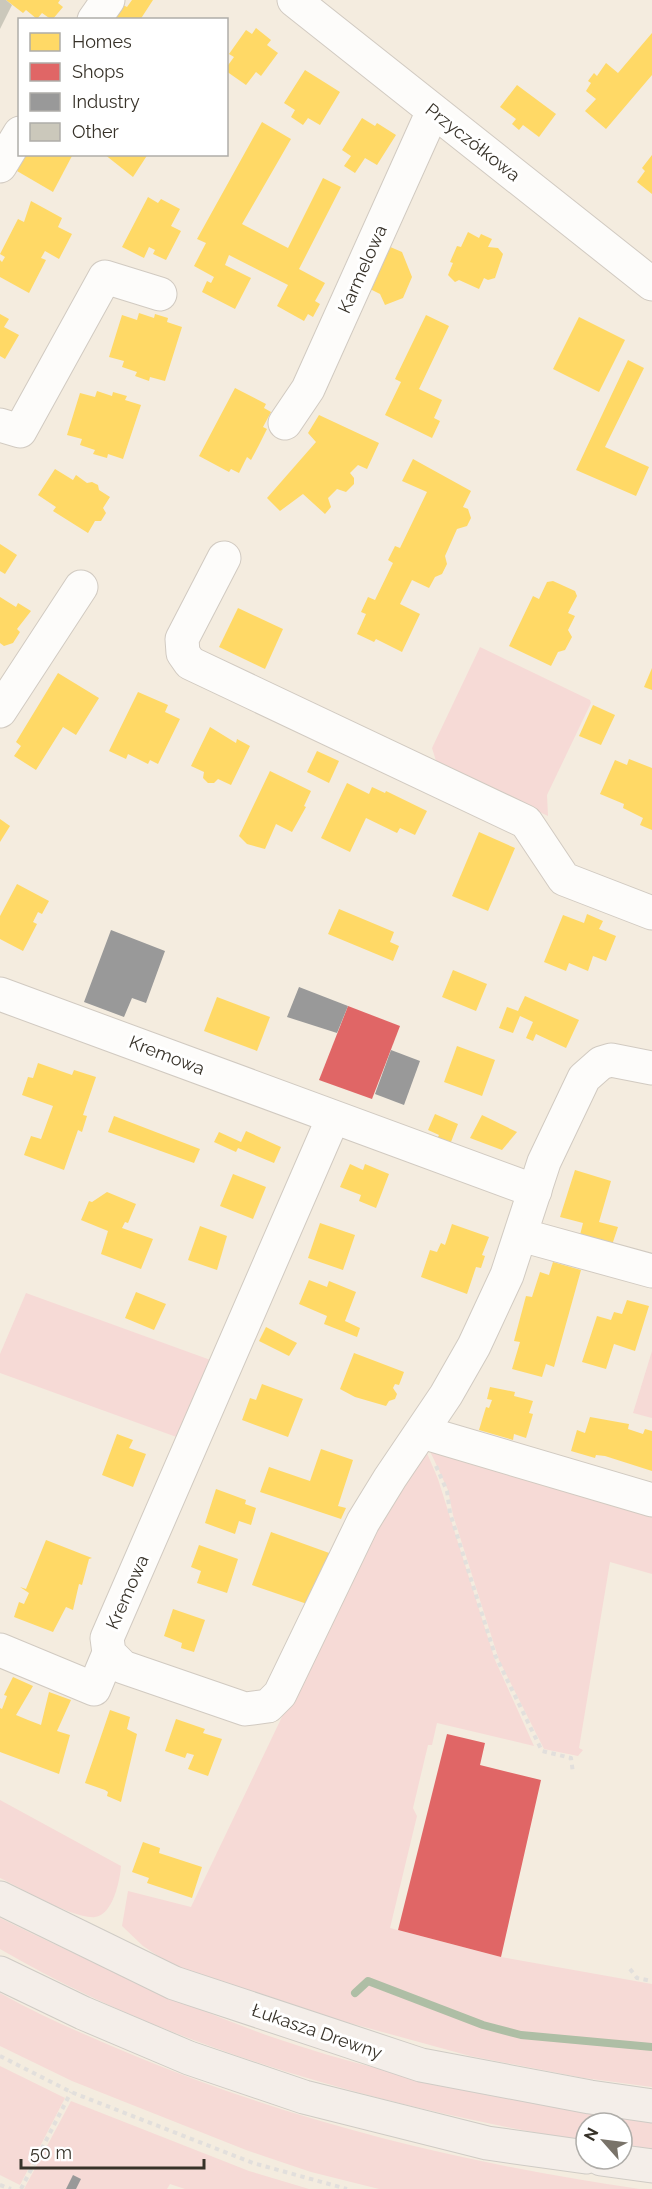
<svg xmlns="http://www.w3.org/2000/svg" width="652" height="2189" font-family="Raleway,sans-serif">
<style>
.green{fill:#f6dad6}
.homes{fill:#ffd966}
.shops{fill:#e06666}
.industry{fill:#999}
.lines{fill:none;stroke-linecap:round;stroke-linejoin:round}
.stream{stroke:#aebea5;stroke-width:8}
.building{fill:#cbc8bb}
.minor-casing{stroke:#d1cac1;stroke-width:35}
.major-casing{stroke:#cfcbc5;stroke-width:35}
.path{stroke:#e2dfdc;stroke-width:4;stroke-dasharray:4.5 4.5;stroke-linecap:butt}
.minor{stroke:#fdfcfa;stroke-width:33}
.major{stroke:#f4eee9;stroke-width:33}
.labels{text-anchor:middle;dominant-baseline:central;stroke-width:6;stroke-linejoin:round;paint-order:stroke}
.street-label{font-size:18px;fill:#373229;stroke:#fff}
</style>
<rect width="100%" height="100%" fill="#f4ecdf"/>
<g class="green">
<polygon points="480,647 590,700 591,703 547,795 548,816 437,764 432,748"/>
<polygon points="26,1293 216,1362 182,1439 0,1373 0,1354"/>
<polygon points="652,1351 652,1418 633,1413"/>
<polygon points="424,1446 438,1479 495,1660 534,1746 437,1723 432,1745 428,1745 413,1808 417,1816 390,1928 501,1957 652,1984 652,2087 584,2078 470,2056 335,2019 173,1966 143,1946 122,1926 128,1891 191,1907 380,1512"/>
<polygon points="429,1449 652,1513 652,1574 610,1562 579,1748 583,1750 578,1756 544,1749 499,1660 453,1515 448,1490"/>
<path d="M0,1800L121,1866C120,1880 113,1915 95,1917C75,1920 19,1887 0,1878Z"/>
<path d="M0,1918C87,1960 175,2002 266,2035C392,2079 521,2101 652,2121V2152L622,2148V2123H586V2142C386,2107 176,2052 0,1949Z"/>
<path d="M0,1993C44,2018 93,2038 140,2058C301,2124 468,2164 640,2189H379L311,2172L246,2150L72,2081L0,2046Z"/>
<polygon points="0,2066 65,2098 20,2185 0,2175"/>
<polygon points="71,2101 249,2171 309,2189 185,2189 170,2184 167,2189 24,2189"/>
</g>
<g class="homes">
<polygon points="6,0 60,0 58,3 63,7 52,20 42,13 37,19 26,10 23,13"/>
<polygon points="132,0 153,0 140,20 114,20 123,5 127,7"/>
<polygon points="256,28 271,40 267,45 278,53 261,76 256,72 246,85 226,71 226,68 234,57 229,54 246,30 252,34"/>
<polygon points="652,33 652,75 606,129 585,111 596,99 586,91 591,83 588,81 594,73 597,76 606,63 618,73"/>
<polygon points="305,70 340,92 320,125 308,118 303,125 291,117 295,110 284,103"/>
<polygon points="517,85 556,114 539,137 523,125 519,130 512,124 516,119 500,107"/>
<polygon points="362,118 375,126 377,123 396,135 377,165 365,158 355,173 344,166 351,156 342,150"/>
<polygon points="262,122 291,139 242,224 288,248 323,178 341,187 299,269 325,283 315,301 320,304 313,317 308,314 304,321 277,306 288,285 229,255 225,265 251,278 235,309 202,292 207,281 211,283 214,277 194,266 206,243 197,239"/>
<polygon points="26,154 73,154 53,192 17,171"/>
<polygon points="104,154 148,154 133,177"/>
<polygon points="652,155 652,194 637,182 645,171 642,168"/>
<polygon points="148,197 158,203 161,199 180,209 171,226 181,231 166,260 153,254 155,250 149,247 144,258 122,247"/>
<polygon points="31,201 62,218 58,227 72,234 59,259 45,251 41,258 46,260 29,293 0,277 0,260 2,262 5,257 0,254 18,219 24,222"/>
<polygon points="468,232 479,238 481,234 492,239 488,247 498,248 503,254 495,278 488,280 484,278 479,289 459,280 455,282 448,275 453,263 450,262 457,246 461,247"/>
<polygon points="388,246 402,252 412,277 403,298 385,305 380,294 370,289"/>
<polygon points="139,313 154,318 155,314 168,318 167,322 182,327 165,381 150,377 149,381 135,376 137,372 122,367 124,361 109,357 122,315 137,320"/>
<polygon points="0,314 9,319 4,327 19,335 5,359 0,356"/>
<polygon points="426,315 449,326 419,389 442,400 434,418 440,421 432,438 385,415 401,382 395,379"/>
<polygon points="579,317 625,340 599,392 553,369"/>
<polygon points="628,360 644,368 605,447 649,467 636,496 576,470"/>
<polygon points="235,388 266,404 264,408 271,412 263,427 267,429 259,445 251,460 247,457 239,473 231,469 229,472 199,456"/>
<polygon points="97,391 112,396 113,392 127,396 125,400 141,405 123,459 108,454 107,458 93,454 95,450 80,445 82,439 67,435 80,393 95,397"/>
<polygon points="319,415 379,443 367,469 358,465 350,473 354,478 354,484 346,492 337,489 328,498 331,507 325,514 303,494 280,511 267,498 316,442 308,433"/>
<polygon points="413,459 471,491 463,507 468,509 471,518 467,526 457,529 445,556 447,564 442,574 435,577 429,588 412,580 400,604 420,614 402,652 376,639 374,642 357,634 366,614 361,612 368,597 375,600 393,563 388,560 395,546 400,548 427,492 402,481"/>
<polygon points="55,469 73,480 76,475 87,483 92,482 98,485 99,490 110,497 103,508 106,513 101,521 95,521 88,533 53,511 56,507 38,495"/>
<polygon points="0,544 17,555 5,574 0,571"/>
<polygon points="553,581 575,591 577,596 568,613 575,616 568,630 572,637 565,650 558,652 551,666 509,646 533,596 539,599 547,582"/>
<polygon points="0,597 16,607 18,603 31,611 17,629 20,632 13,643 4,646 0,643"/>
<polygon points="238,608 283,629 265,669 219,647"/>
<polygon points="652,668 652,690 644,687"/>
<polygon points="58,673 99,698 76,735 63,727 36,770 14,756 21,746 16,742"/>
<polygon points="138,692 168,705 165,712 180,719 158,764 150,760 148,764 128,754 126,759 109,751"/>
<polygon points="593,705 615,715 601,745 579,736"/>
<polygon points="210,727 236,743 237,739 250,746 231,785 218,779 214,783 208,783 203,778 204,772 191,766"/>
<polygon points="317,751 339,761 329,783 307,772"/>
<polygon points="629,759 652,768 652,830 640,825 643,818 623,808 624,804 600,794 615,760 627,765"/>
<polygon points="270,771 311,791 304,806 306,807 292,832 276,824 265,849 247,844 239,836"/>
<polygon points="347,783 369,794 372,787 385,793 386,791 427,811 415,835 400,828 397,833 366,818 350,852 321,838"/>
<polygon points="0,819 10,826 0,842"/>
<polygon points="479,832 515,848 488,911 452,896"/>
<polygon points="17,884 49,901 42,914 38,912 33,922 37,924 23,951 0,939 0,916"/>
<polygon points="339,909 394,932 390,942 399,946 393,961 328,934"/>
<polygon points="587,914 603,921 599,929 616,936 606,961 593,956 588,971 569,963 566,971 544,962 563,915 584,923"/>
<polygon points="453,970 487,984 476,1011 442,997"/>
<polygon points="525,996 579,1020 566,1048 536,1034 533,1041 526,1038 533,1022 520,1016 513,1033 499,1028 507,1007 518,1011"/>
<polygon points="217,997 270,1017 257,1051 204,1031"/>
<polygon points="457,1046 495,1060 482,1096 444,1082"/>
<polygon points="38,1063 72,1075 74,1070 96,1077 83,1115 87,1116 82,1132 78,1130 64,1170 24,1155 31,1136 41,1139 53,1106 22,1095 28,1077 33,1078"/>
<polygon points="435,1114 458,1124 449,1147 436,1141 439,1135 428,1130"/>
<polygon points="482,1115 517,1132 502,1150 470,1138"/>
<polygon points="114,1116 200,1149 194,1163 108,1132"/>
<polygon points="246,1131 281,1147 274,1163 238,1148 236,1152 214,1142 219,1132 241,1142"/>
<polygon points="350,1164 363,1170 365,1164 389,1174 376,1208 359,1201 361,1195 340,1187"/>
<polygon points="575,1170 611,1181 599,1222 618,1227 611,1248 579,1239 583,1223 560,1217"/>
<polygon points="233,1174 266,1187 253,1219 220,1206"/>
<polygon points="107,1192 136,1204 128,1223 125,1222 122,1228 153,1239 141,1269 101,1254 108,1231 81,1220 89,1201 92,1202"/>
<polygon points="320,1223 355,1235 343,1270 308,1258"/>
<polygon points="452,1224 489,1237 482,1255 485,1256 481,1268 476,1267 467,1294 421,1277 430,1250 437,1252 441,1243 445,1245"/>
<polygon points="200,1226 227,1236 217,1270 188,1260"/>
<polygon points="553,1262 581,1270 554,1367 546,1364 542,1377 512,1369 520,1342 514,1341 526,1296 532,1297 540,1272 549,1275"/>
<polygon points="309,1280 327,1287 329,1281 356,1292 345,1321 360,1328 357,1337 324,1324 327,1316 299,1304"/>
<polygon points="136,1292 166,1304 154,1330 125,1318"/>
<polygon points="627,1300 649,1306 635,1351 614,1344 606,1369 582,1362 597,1316 611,1320 614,1312 622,1314"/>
<polygon points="266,1327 297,1343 289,1356 259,1341"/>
<polygon points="354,1353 404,1372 399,1385 395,1384 393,1388 397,1394 395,1399 389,1401 386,1406 355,1397 340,1389"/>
<polygon points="262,1384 303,1399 288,1437 242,1420 250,1398 256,1400"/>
<polygon points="490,1387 515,1392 514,1396 533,1401 529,1413 533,1414 526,1438 514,1434 513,1440 479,1430 486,1407 489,1408 492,1400 487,1399"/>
<polygon points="590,1417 629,1424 628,1429 643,1434 645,1429 652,1431 652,1471 605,1456 596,1455 595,1458 571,1451 577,1430 585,1433"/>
<polygon points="117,1434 133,1440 129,1448 146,1454 133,1487 102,1475"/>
<polygon points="321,1449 353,1460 338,1506 346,1508 341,1519 260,1492 269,1467 310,1481"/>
<polygon points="216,1489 246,1500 245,1504 256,1508 251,1525 239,1521 235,1534 205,1523"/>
<polygon points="271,1532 332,1554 310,1605 252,1585"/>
<polygon points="46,1540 92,1558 89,1559 82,1585 79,1584 73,1610 66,1607 53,1632 14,1617 19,1602 24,1604 29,1593 20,1587 26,1589"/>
<polygon points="199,1545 238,1559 227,1593 197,1583 201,1571 191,1567"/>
<polygon points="173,1609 205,1620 194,1652 181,1648 182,1643 164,1636"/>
<polygon points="13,1677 33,1686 16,1715 28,1720 41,1725 49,1692 71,1700 57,1731 70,1735 59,1774 0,1752 0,1708 2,1709 7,1696 4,1695"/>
<polygon points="110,1710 130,1717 127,1729 137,1734 121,1802 107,1796 108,1792 105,1790 85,1783"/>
<polygon points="176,1719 205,1729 203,1733 222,1739 208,1776 188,1769 194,1755 187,1753 185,1758 165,1751"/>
<polygon points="143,1842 160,1848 159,1853 202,1867 192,1898 147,1883 149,1878 132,1872"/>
</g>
<g class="shops">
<polygon points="348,1006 400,1026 372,1099 319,1080"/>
<polygon points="447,1734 485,1743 480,1765 541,1780 501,1957 398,1930"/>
</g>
<g class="industry">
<polygon points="111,930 165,951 146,1003 132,998 124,1017 84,1002"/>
<polygon points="299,987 348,1006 337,1033 287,1017"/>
<polygon points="391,1050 420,1061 404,1105 375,1094"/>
<polygon points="73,2175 81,2179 76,2189 66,2189"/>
</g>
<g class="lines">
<polyline class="stream" points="355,1993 368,1981 483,2025 521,2035 652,2047"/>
</g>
<polygon class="building" points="0,0 6,0 12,5 0,29"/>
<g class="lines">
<defs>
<g id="minor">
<polyline points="294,0 652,284"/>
<polyline points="94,20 108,0"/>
<polyline points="0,166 20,133"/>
<polyline points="285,423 308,389 433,111"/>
<polyline points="0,425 20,431 105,277 160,294"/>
<polyline points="224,558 182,639 183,653 190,663 526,822 564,879 652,913"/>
<polyline points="0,711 81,587"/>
<polyline points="0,994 535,1191"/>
<polyline points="333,1118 107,1638 109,1653 123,1667 245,1709 268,1706 280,1694 363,1522 390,1478 446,1395 474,1346 507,1275 544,1162 584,1078 601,1063 611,1060 652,1068"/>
<polyline points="521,1235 652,1271"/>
<polyline points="422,1432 652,1500"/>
<polyline points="0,1650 94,1689 109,1653"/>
</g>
<g id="major">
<polyline points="0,1898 174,1983 421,2065 590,2097 652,2106"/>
<polyline points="0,1973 83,2013 189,2058 304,2097 487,2143 586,2157"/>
<polyline points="601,2159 652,2166"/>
</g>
</defs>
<use href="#minor" class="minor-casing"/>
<use href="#major" class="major-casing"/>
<g class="path">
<polyline points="436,1466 447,1491 450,1513 495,1655 542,1751 571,1758 573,1773"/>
<polyline points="630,1969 637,1978 652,1981"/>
<polyline points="0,2056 71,2092 253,2163 347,2189"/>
<polyline points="0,2185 11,2189"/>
<polyline points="21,2189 71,2092"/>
</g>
<use href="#minor" class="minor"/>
<use href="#major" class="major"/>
</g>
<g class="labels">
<g class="street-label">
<text transform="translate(473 142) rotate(38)">Przyczółkowa</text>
<text transform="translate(362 269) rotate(-66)">Karmelowa</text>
<text transform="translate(167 1055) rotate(21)">Kremowa</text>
<text transform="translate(127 1592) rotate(-66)">Kremowa</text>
<text transform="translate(317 2031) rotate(19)">Łukasza Drewny</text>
</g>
</g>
<rect x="18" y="18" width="210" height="138" fill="#ffffff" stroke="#afada9" stroke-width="1.5"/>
<rect x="30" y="33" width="30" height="18" fill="#ffd966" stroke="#afada9" stroke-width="1.5"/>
<text x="72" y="48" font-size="18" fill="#373229">Homes</text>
<rect x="30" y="63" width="30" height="18" fill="#e06666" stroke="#afada9" stroke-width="1.5"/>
<text x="72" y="78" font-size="18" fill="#373229">Shops</text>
<rect x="30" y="93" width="30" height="18" fill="#999999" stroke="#afada9" stroke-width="1.5"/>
<text x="72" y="108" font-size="18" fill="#373229">Industry</text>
<rect x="30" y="123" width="30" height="18" fill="#cbc8bb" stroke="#afada9" stroke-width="1.5"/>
<text x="72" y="138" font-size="18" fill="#373229">Other</text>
<g transform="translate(604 2141) rotate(298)"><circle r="28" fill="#ffffff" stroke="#afada9" stroke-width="1.5"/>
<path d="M0-4.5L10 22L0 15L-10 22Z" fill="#797369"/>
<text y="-9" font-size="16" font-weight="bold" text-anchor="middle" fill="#373229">N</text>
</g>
<path d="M21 2159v9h183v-9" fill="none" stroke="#373229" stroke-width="3"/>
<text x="30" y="2159" font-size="18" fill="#373229" stroke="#ffffff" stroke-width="4.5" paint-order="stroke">50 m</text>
</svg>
